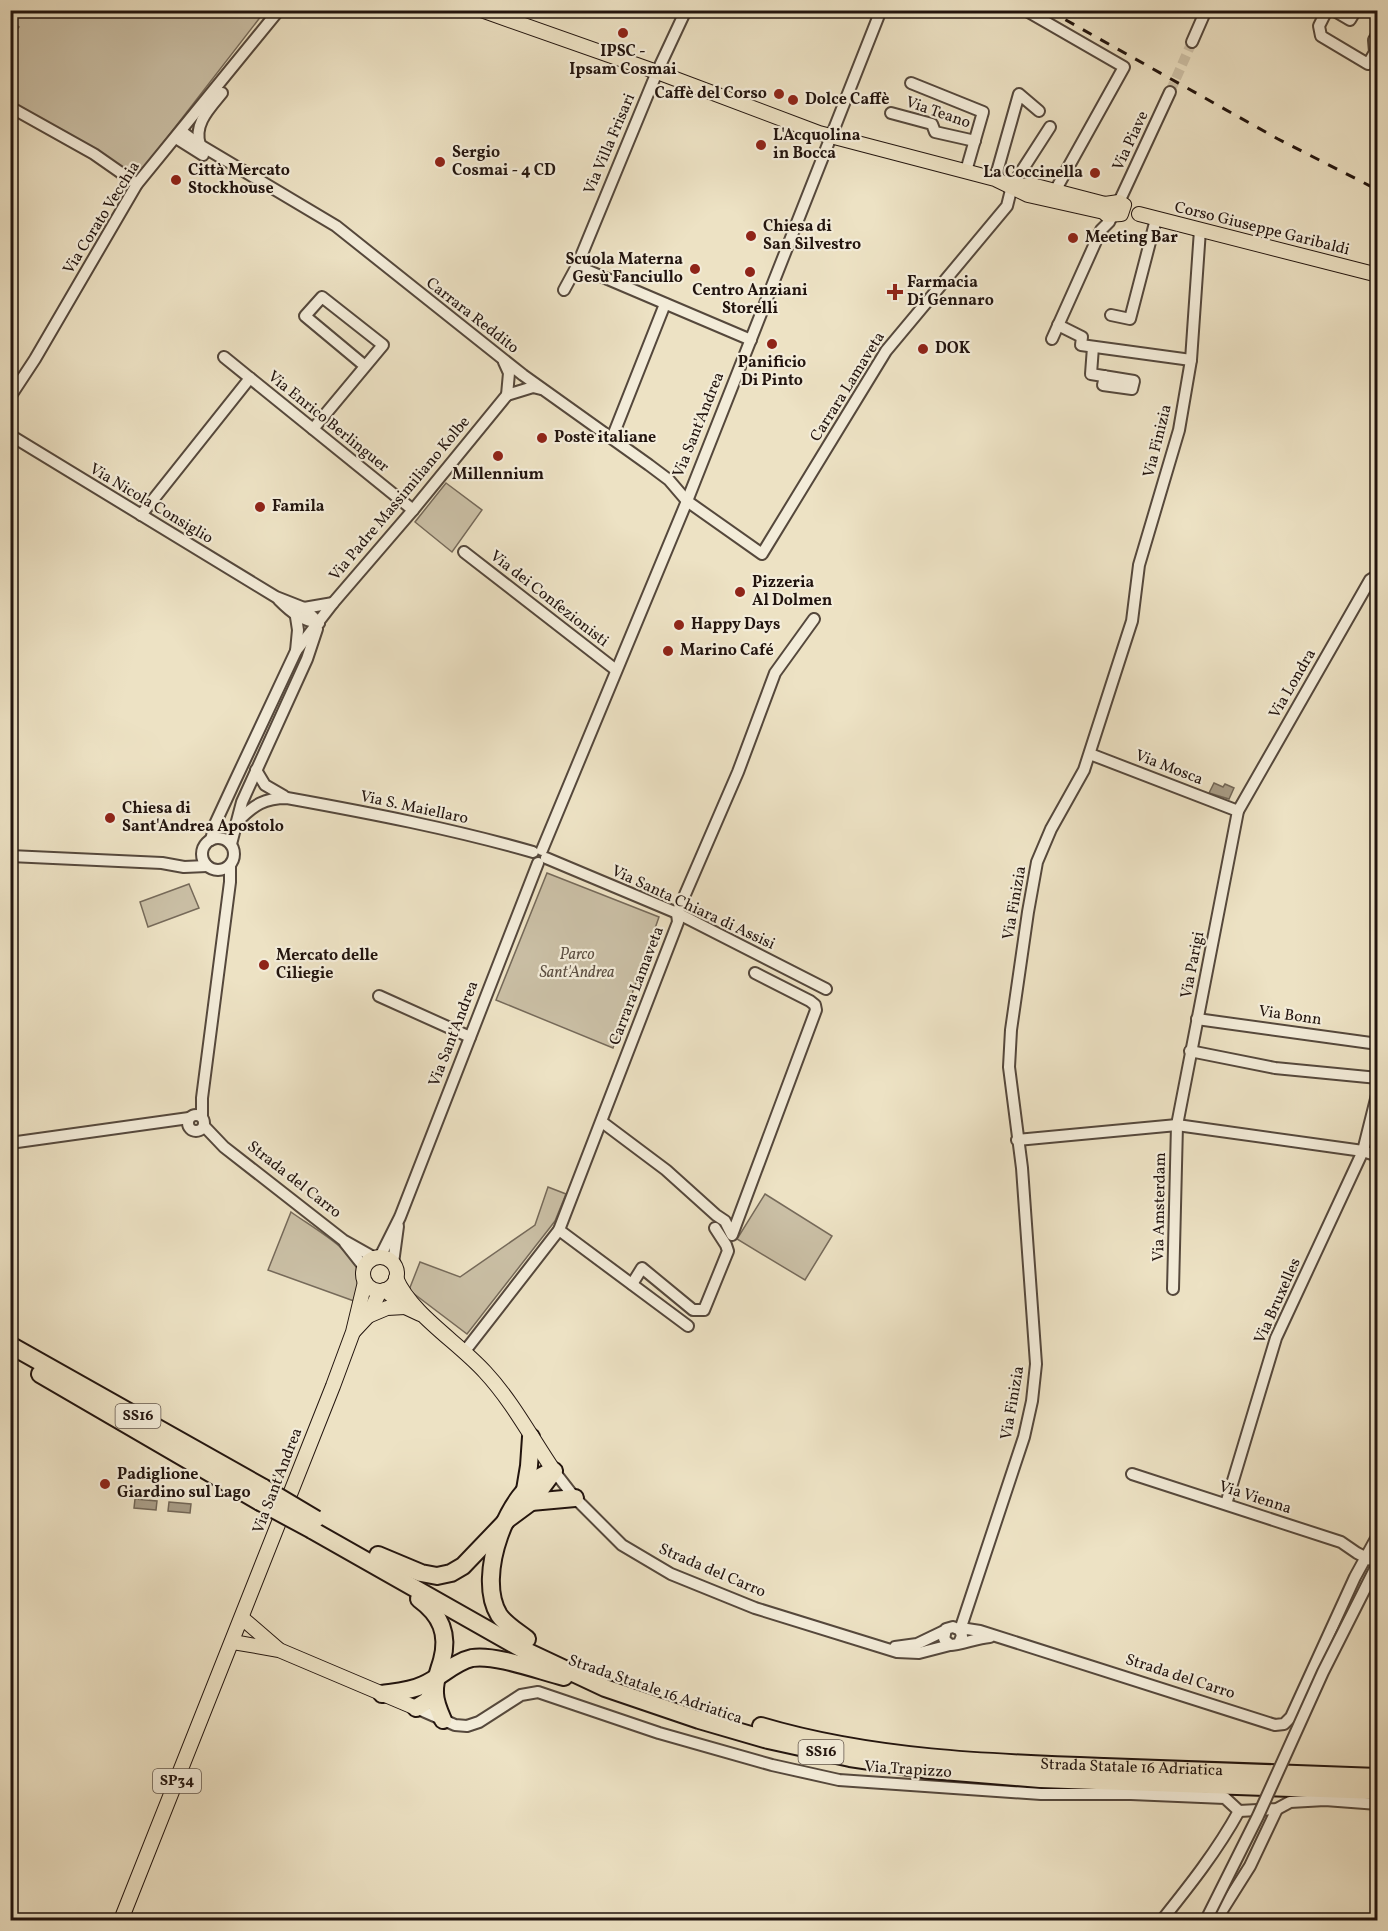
<svg xmlns="http://www.w3.org/2000/svg" width="1388" height="1931" font-family="Vollkorn,serif">
<style>
.green{fill:#cabfa5;stroke:#766a5a;stroke-width:1.5}
.water{fill:#a89c86;stroke:#726656;stroke-width:1.5}
.lines{fill:none;stroke-linecap:round;stroke-linejoin:round}
.minor-tunnel{stroke:#cfc3a9;stroke-width:10;stroke-dasharray:10 5;stroke-linecap:butt}
.minor-casing{stroke:#55483c;stroke-width:14}
.major-casing{stroke:#22140e;stroke-width:16}
.highway-casing{stroke:#22140e;stroke-width:20}
.minor{stroke:#f3ecd9;stroke-width:10}
.major{stroke:#ede2c4;stroke-width:14}
.highway{stroke:#ede2c4;stroke-width:16}
.rail{stroke:#22140e;stroke-width:3;stroke-dasharray:10 10;stroke-linecap:butt}
.minor-bridge-casing{stroke:#55483c;stroke-width:14;stroke-linecap:butt}
.highway-bridge-casing{stroke:#22140e;stroke-width:20;stroke-linecap:butt}
.minor-bridge{stroke:#f3ecd9;stroke-width:10}
.highway-bridge{stroke:#ede2c4;stroke-width:16}
.poi-dot{fill:#8f2418;stroke:#f3ecd9;stroke-width:2}
.labels{text-anchor:middle;dominant-baseline:central;stroke-width:4.5;stroke-linejoin:round;paint-order:stroke}
.shield{fill:#f3ecd9;stroke:#61554b;stroke-width:1.5}
.shield-label{font-size:15px;font-weight:bold;fill:#22140e}
.poi-label{font-size:16px;font-weight:bold;fill:#22140e;stroke:#f3ecd9;text-anchor:start}
.street-label{font-size:16px;fill:#22140e;stroke:#f3ecd9}
.park-label{font-size:16px;font-style:italic;fill:#5d5043;stroke:#f3ecd9}
</style>
<rect width="100%" height="100%" fill="#ede2c4"/>
<filter id="stains"><feTurbulence type="fractalNoise" baseFrequency=".00333" numOctaves="4"/><feColorMatrix values="0 0 0 0 .2 0 0 0 0 .09 0 0 0 0 .02 0 0 0 .5 -.17"/></filter>
<radialGradient id="worn" r=".72"><stop offset=".6" stop-color="#630" stop-opacity="0"/><stop offset="1" stop-color="#630" stop-opacity=".3"/></radialGradient>
<g class="green">
<polygon points="22,11 265,11 135,179 11,103 11,84 17,75 11,70 10,40 19,27 11,21 11,16"/>
<polygon points="446,483 482,510 452,552 415,522"/>
<polygon points="547,873 659,917 613,1048 496,1000"/>
<polygon points="189,884 199,908 148,927 140,902"/>
<polygon points="548,1187 566,1194 555,1221 467,1334 409,1290 420,1262 460,1277 535,1225"/>
<polygon points="765,1194 832,1236 805,1280 737,1239"/>
<path d="M291,1212C310,1226 356,1251 360,1274C361,1284 358,1292 354,1301L268,1270Z"/>
</g>
<g class="water">
<polygon points="1214,783 1223,787 1225,784 1234,788 1229,799 1209,793"/>
<polygon points="135,1499 157,1501 156,1510 134,1508"/>
<polygon points="169,1502 191,1504 190,1513 168,1511"/>
</g>
<g class="lines">
<polyline class="minor-tunnel" points="1170,92 1192,42"/>
<defs>
<g id="minor">
<polyline points="1025,10 1124,67 1055,191"/>
<polyline points="1327,10 1319,26 1321,36 1368,64 1375,52 1374,40 1378,33"/>
<polyline points="1333,10 1350,20 1356,10"/>
<polyline points="1192,42 1206,10"/>
<polyline points="911,83 983,112 966,171"/>
<polyline points="10,107 94,154 137,184"/>
<polyline points="891,113 932,124 935,132 975,141"/>
<polyline points="181,131 200,145 336,226 523,375 649,465 669,480 687,501 762,554 886,351 1007,206 1012,186 1050,127"/>
<polyline points="176,138 203,155"/>
<path d="M200,145C193,124 210,108 222,93"/>
<polyline points="995,179 1019,94 1039,111"/>
<polyline points="1119,202 1170,92"/>
<polyline points="577,266 751,340"/>
<polyline points="564,290 577,266 657,72 686,10"/>
<polyline points="1111,315 1130,319 1156,219"/>
<polyline points="1058,325 1082,337 1081,345 1191,360"/>
<polyline points="1052,339 1101,230 1109,222 1112,216"/>
<polyline points="1093,347 1091,374 1134,381 1132,389 1103,385 1105,376"/>
<polyline points="224,357 413,510"/>
<polyline points="504,362 509,373 507,395 533,387 541,389"/>
<polyline points="10,397 35,359 137,184 279,10"/>
<polyline points="313,429 383,345 322,297 305,316 365,366"/>
<polyline points="10,435 276,597 304,608 319,623"/>
<polyline points="612,438 665,304"/>
<polyline points="141,515 250,378"/>
<polyline points="464,552 616,670"/>
<path d="M279,600C292,613 301,620 319,623"/>
<polyline points="304,608 333,603"/>
<polyline points="296,651 298,630 296,617"/>
<polyline points="1090,754 1238,811"/>
<polyline points="256,770 265,785 284,796"/>
<path d="M238,821C254,805 264,798 287,798C370,813 453,829 533,852"/>
<circle cx="218" cy="854" r="16"/>
<polyline points="211,840 215,824 234,783 296,651 333,603 413,510 507,395"/>
<polyline points="231,844 242,802 307,659 317,629"/>
<polyline points="542,850 687,501 881,10"/>
<polyline points="10,856 162,863 184,867 207,866"/>
<polyline points="546,858 677,913 826,989"/>
<polyline points="379,996 470,1037"/>
<polyline points="1197,1019 1378,1044"/>
<polyline points="1190,1051 1275,1068 1378,1078"/>
<circle cx="196" cy="1123" r="8"/>
<polyline points="202,1117 202,1098 230,882 230,866"/>
<polyline points="602,1122 666,1170 716,1215 725,1221 732,1235 816,1010 815,1005 810,1001 755,973"/>
<polyline points="204,1126 224,1147 343,1240 375,1258"/>
<polyline points="1017,1140 1177,1125 1363,1151 1378,1156"/>
<polyline points="10,1143 189,1118"/>
<polyline points="559,1230 688,1326"/>
<polyline points="345,1243 364,1267"/>
<polyline points="380,1257 400,1217 538,863"/>
<polyline points="393,1263 398,1226"/>
<polyline points="632,1284 642,1268 693,1310 704,1310 728,1251 726,1245 715,1228"/>
<polyline points="1173,1289 1177,1125 1238,811 1370,580 1378,575"/>
<polyline points="465,1351 559,1230 678,922 677,913 738,772 775,673 814,619"/>
<polyline points="554,1471 575,1498 622,1545 671,1574 755,1608 897,1652 919,1653 950,1645"/>
<polyline points="1132,1474 1341,1542 1357,1553 1371,1560"/>
<polyline points="1226,1504 1276,1338 1363,1151 1378,1091"/>
<polyline points="960,1630 1024,1437 1032,1401 1036,1364 1022,1168 1009,1067 1011,1030 1028,912 1037,862 1051,829 1084,770 1132,621 1139,565 1179,430 1191,360 1200,230"/>
<polyline points="961,1631 967,1629 980,1631 1275,1725 1284,1724 1291,1717 1355,1577 1378,1535"/>
<path d="M959,1643L962,1636L960,1630L953,1627L946,1629L944,1639L950,1645C961,1645 976,1638 990,1637"/>
<polyline points="895,1647 917,1644 944,1631"/>
<polyline points="416,1708 455,1725 467,1726 479,1722 521,1695 538,1692 659,1733 772,1765 839,1780 1041,1794 1131,1794 1225,1798 1239,1811"/>
<polyline points="1239,1811 1277,1809 1290,1802 1325,1800 1378,1804"/>
<path d="M1162,1920C1190,1885 1217,1851 1239,1811"/>
<polyline points="1216,1920 1250,1866 1277,1809"/>
</g>
<g id="major">
<polyline points="481,10 657,72 819,133 995,179 1028,195 1104,212"/>
<polyline points="1014,186 1032,185 1105,204 1119,202 1124,205 1121,214 1107,215 1104,212 1104,206"/>
<polyline points="1139,214 1378,275"/>
<circle cx="380" cy="1274" r="17"/>
<path d="M396,1278C411,1314 458,1342 485,1372C512,1401 531,1437 554,1471"/>
<polyline points="385,1290 405,1307 420,1314"/>
<polyline points="368,1316 387,1308 405,1307"/>
<polyline points="354,1331 368,1316 380,1291"/>
<polyline points="242,1618 278,1649"/>
<polyline points="233,1642 279,1650 416,1708"/>
<polyline points="121,1920 333,1386 353,1332 365,1282"/>
</g>
<g id="highway">
<polyline points="10,1345 264,1488"/>
<polyline points="40,1374 260,1502"/>
<polyline points="525,1490 529,1466 531,1437"/>
<polyline points="531,1502 575,1498"/>
<polyline points="312,1530 522,1649 605,1688 699,1720 768,1740 850,1758 930,1770 1040,1779 1378,1791"/>
<polyline points="378,1555 421,1573 437,1576 451,1573 463,1566 508,1519 531,1502 554,1471"/>
<path d="M419,1599C441,1615 449,1634 442,1660C439,1671 434,1681 435,1693C435,1702 439,1711 443,1720"/>
<path d="M527,1639C518,1632 505,1624 499,1615C475,1576 508,1490 547,1473"/>
<path d="M382,1694C396,1692 411,1691 423,1685C440,1678 454,1662 472,1658C495,1654 540,1671 564,1677"/>
<polyline points="416,1708 427,1701 434,1691"/>
<path id="s1" d="M761,1726C872,1759 989,1763 1104,1767C1195,1770 1286,1774 1378,1777"/>
</g>
</defs>
<use href="#minor" class="minor-casing"/>
<use href="#major" class="major-casing"/>
<use href="#highway" class="highway-casing"/>
<use href="#minor" class="minor"/>
<use href="#major" class="major"/>
<use href="#highway" class="highway"/>
<polyline class="rail" points="1048,10 1278,139 1378,190"/>
<defs>
<polyline id="minor-bridge" points="1206,1920 1258,1816 1323,1672 1378,1563"/>
<g id="highway-bridge">
<polyline points="264,1488 316,1519"/>
<polyline points="260,1502 312,1530"/>
</g>
</defs>
<use href="#minor-bridge" class="minor-bridge-casing"/>
<use href="#highway-bridge" class="highway-bridge-casing"/>
<use href="#minor-bridge" class="minor-bridge"/>
<use href="#highway-bridge" class="highway-bridge"/>
</g>
<g class="poi-dot">
<circle cx="623" cy="33" r="6"/>
<circle cx="779" cy="94" r="6"/>
<circle cx="793" cy="100" r="6"/>
<circle cx="761" cy="145" r="6"/>
<circle cx="440" cy="162" r="6"/>
<circle cx="1095" cy="173" r="6"/>
<circle cx="176" cy="180" r="6"/>
<circle cx="751" cy="236" r="6"/>
<circle cx="1073" cy="238" r="6"/>
<circle cx="695" cy="269" r="6"/>
<circle cx="750" cy="272" r="6"/>
<path d="M892 283h6v6h6v6h-6v6h-6v-6h-6v-6h6z"/>
<circle cx="772" cy="344" r="6"/>
<circle cx="923" cy="349" r="6"/>
<circle cx="542" cy="438" r="6"/>
<circle cx="498" cy="456" r="6"/>
<circle cx="260" cy="507" r="6"/>
<circle cx="740" cy="592" r="6"/>
<circle cx="679" cy="625" r="6"/>
<circle cx="668" cy="651" r="6"/>
<circle cx="110" cy="818" r="6"/>
<circle cx="264" cy="965" r="6"/>
<circle cx="105" cy="1484" r="6"/>
</g>
<g class="labels">
<g class="shield">
<rect x="115.5" y="1404" width="45" height="24" rx="4.5"/>
<rect x="798.5" y="1740" width="45" height="24" rx="4.5"/>
<rect x="153" y="1769" width="48" height="24" rx="4.5"/>
</g>
<g class="shield-label">
<text x="138" y="1416">SS16</text>
<text x="821" y="1752">SS16</text>
<text x="177" y="1781">SP34</text>
</g>
<g class="poi-label">
<text x="623" y="52" text-anchor="middle">IPSC -<tspan x="623" dy="18">Ipsam Cosmai</tspan></text>
<text x="767" y="94" text-anchor="end">Caffè del Corso</text>
<text x="805" y="100">Dolce Caffè</text>
<text x="773" y="136">L'Acquolina<tspan x="773" dy="18">in Bocca</tspan></text>
<text x="452" y="153">Sergio<tspan x="452" dy="18">Cosmai - 4 CD</tspan></text>
<text x="188" y="171">Città Mercato<tspan x="188" dy="18">Stockhouse</tspan></text>
<text x="1083" y="173" text-anchor="end">La Coccinella</text>
<text x="763" y="227">Chiesa di<tspan x="763" dy="18">San Silvestro</tspan></text>
<text x="1085" y="238">Meeting Bar</text>
<text x="683" y="260" text-anchor="end">Scuola Materna<tspan x="683" dy="18">Gesù Fanciullo</tspan></text>
<text x="907" y="283">Farmacia<tspan x="907" dy="18">Di Gennaro</tspan></text>
<text x="750" y="291" text-anchor="middle">Centro Anziani<tspan x="750" dy="18">Storelli</tspan></text>
<text x="935" y="349">DOK</text>
<text x="772" y="363" text-anchor="middle">Panificio<tspan x="772" dy="18">Di Pinto</tspan></text>
<text x="554" y="438">Poste italiane</text>
<text x="498" y="475" text-anchor="middle">Millennium</text>
<text x="272" y="507">Famila</text>
<text x="752" y="583">Pizzeria<tspan x="752" dy="18">Al Dolmen</tspan></text>
<text x="691" y="625">Happy Days</text>
<text x="680" y="651">Marino Café</text>
<text x="122" y="809">Chiesa di<tspan x="122" dy="18">Sant'Andrea Apostolo</tspan></text>
<text x="276" y="956">Mercato delle<tspan x="276" dy="18">Ciliegie</tspan></text>
<text x="117" y="1475">Padiglione<tspan x="117" dy="18">Giardino sul Lago</tspan></text>
</g>
<g class="street-label">
<text transform="translate(938 113) rotate(19)">Via Teano</text>
<text transform="translate(1131 141) rotate(-65)">Via Piave</text>
<text transform="translate(610 144) rotate(-67)">Via Villa Frisari</text>
<text transform="translate(102 218) rotate(-58)">Via Corato Vecchia</text>
<text transform="translate(1262 229) rotate(14)">Corso Giuseppe Garibaldi</text>
<text transform="translate(472 316) rotate(38)">Carrara Reddito</text>
<text transform="translate(848 387) rotate(-58)">Carrara Lamaveta</text>
<text transform="translate(328 422) rotate(39)">Via Enrico Berlinguer</text>
<text transform="translate(699 425) rotate(-68)">Via Sant'Andrea</text>
<text transform="translate(1158 441) rotate(-76)">Via Finizia</text>
<text transform="translate(400 499) rotate(-50)">Via Padre Massimiliano Kolbe</text>
<text transform="translate(151 504) rotate(31)">Via Nicola Consiglio</text>
<text transform="translate(549 599) rotate(38)">Via dei Confezionisti</text>
<text transform="translate(1293 684) rotate(-60)">Via Londra</text>
<text transform="translate(1169 768) rotate(21)">Via Mosca</text>
<text transform="translate(414 808) rotate(12)">Via S. Maiellaro</text>
<text transform="translate(1015 903) rotate(-80)">Via Finizia</text>
<text transform="translate(693 908) rotate(25)">Via Santa Chiara di Assisi</text>
<text transform="translate(1193 965) rotate(-79)">Via Parigi</text>
<text transform="translate(637 986) rotate(-69)">Carrara Lamaveta</text>
<text transform="translate(1290 1016) rotate(8)">Via Bonn</text>
<text transform="translate(454 1034) rotate(-69)">Via Sant'Andrea</text>
<text transform="translate(294 1180) rotate(38)">Strada del Carro</text>
<text transform="translate(1160 1207) rotate(-89)">Via Amsterdam</text>
<text transform="translate(1278 1301) rotate(-66)">Via Bruxelles</text>
<text transform="translate(1013 1403) rotate(-80)">Via Finizia</text>
<text transform="translate(278 1481) rotate(-69)">Via Sant'Andrea</text>
<text transform="translate(1255 1498) rotate(18)">Via Vienna</text>
<text transform="translate(712 1571) rotate(23)">Strada del Carro</text>
<text transform="translate(1180 1677) rotate(18)">Strada del Carro</text>
<text transform="translate(655 1690) rotate(19)">Strada Statale 16 Adriatica</text>
<text stroke="none"><textPath href="#s1" startOffset="374">Strada Statale 16 Adriatica</textPath></text>
<text transform="translate(908 1770) rotate(4)">Via Trapizzo</text>
</g>
<g class="park-label">
<text x="577" y="955">Parco<tspan x="577" dy="18">Sant'Andrea</tspan></text>
</g>
</g>
<rect width="1388" height="1931" fill="none" stroke="#ede2c4" stroke-width="36"/>
<rect x="12" y="12" width="1364" height="1907" fill="none" stroke="#22140e" stroke-width="3"/>
<rect x="18" y="18" width="1352" height="1895" fill="none" stroke="#22140e" stroke-width="1.5"/>
<rect width="100%" height="100%" filter="url(#stains)"/>
<rect width="100%" height="100%" fill="url(#worn)"/>
</svg>
